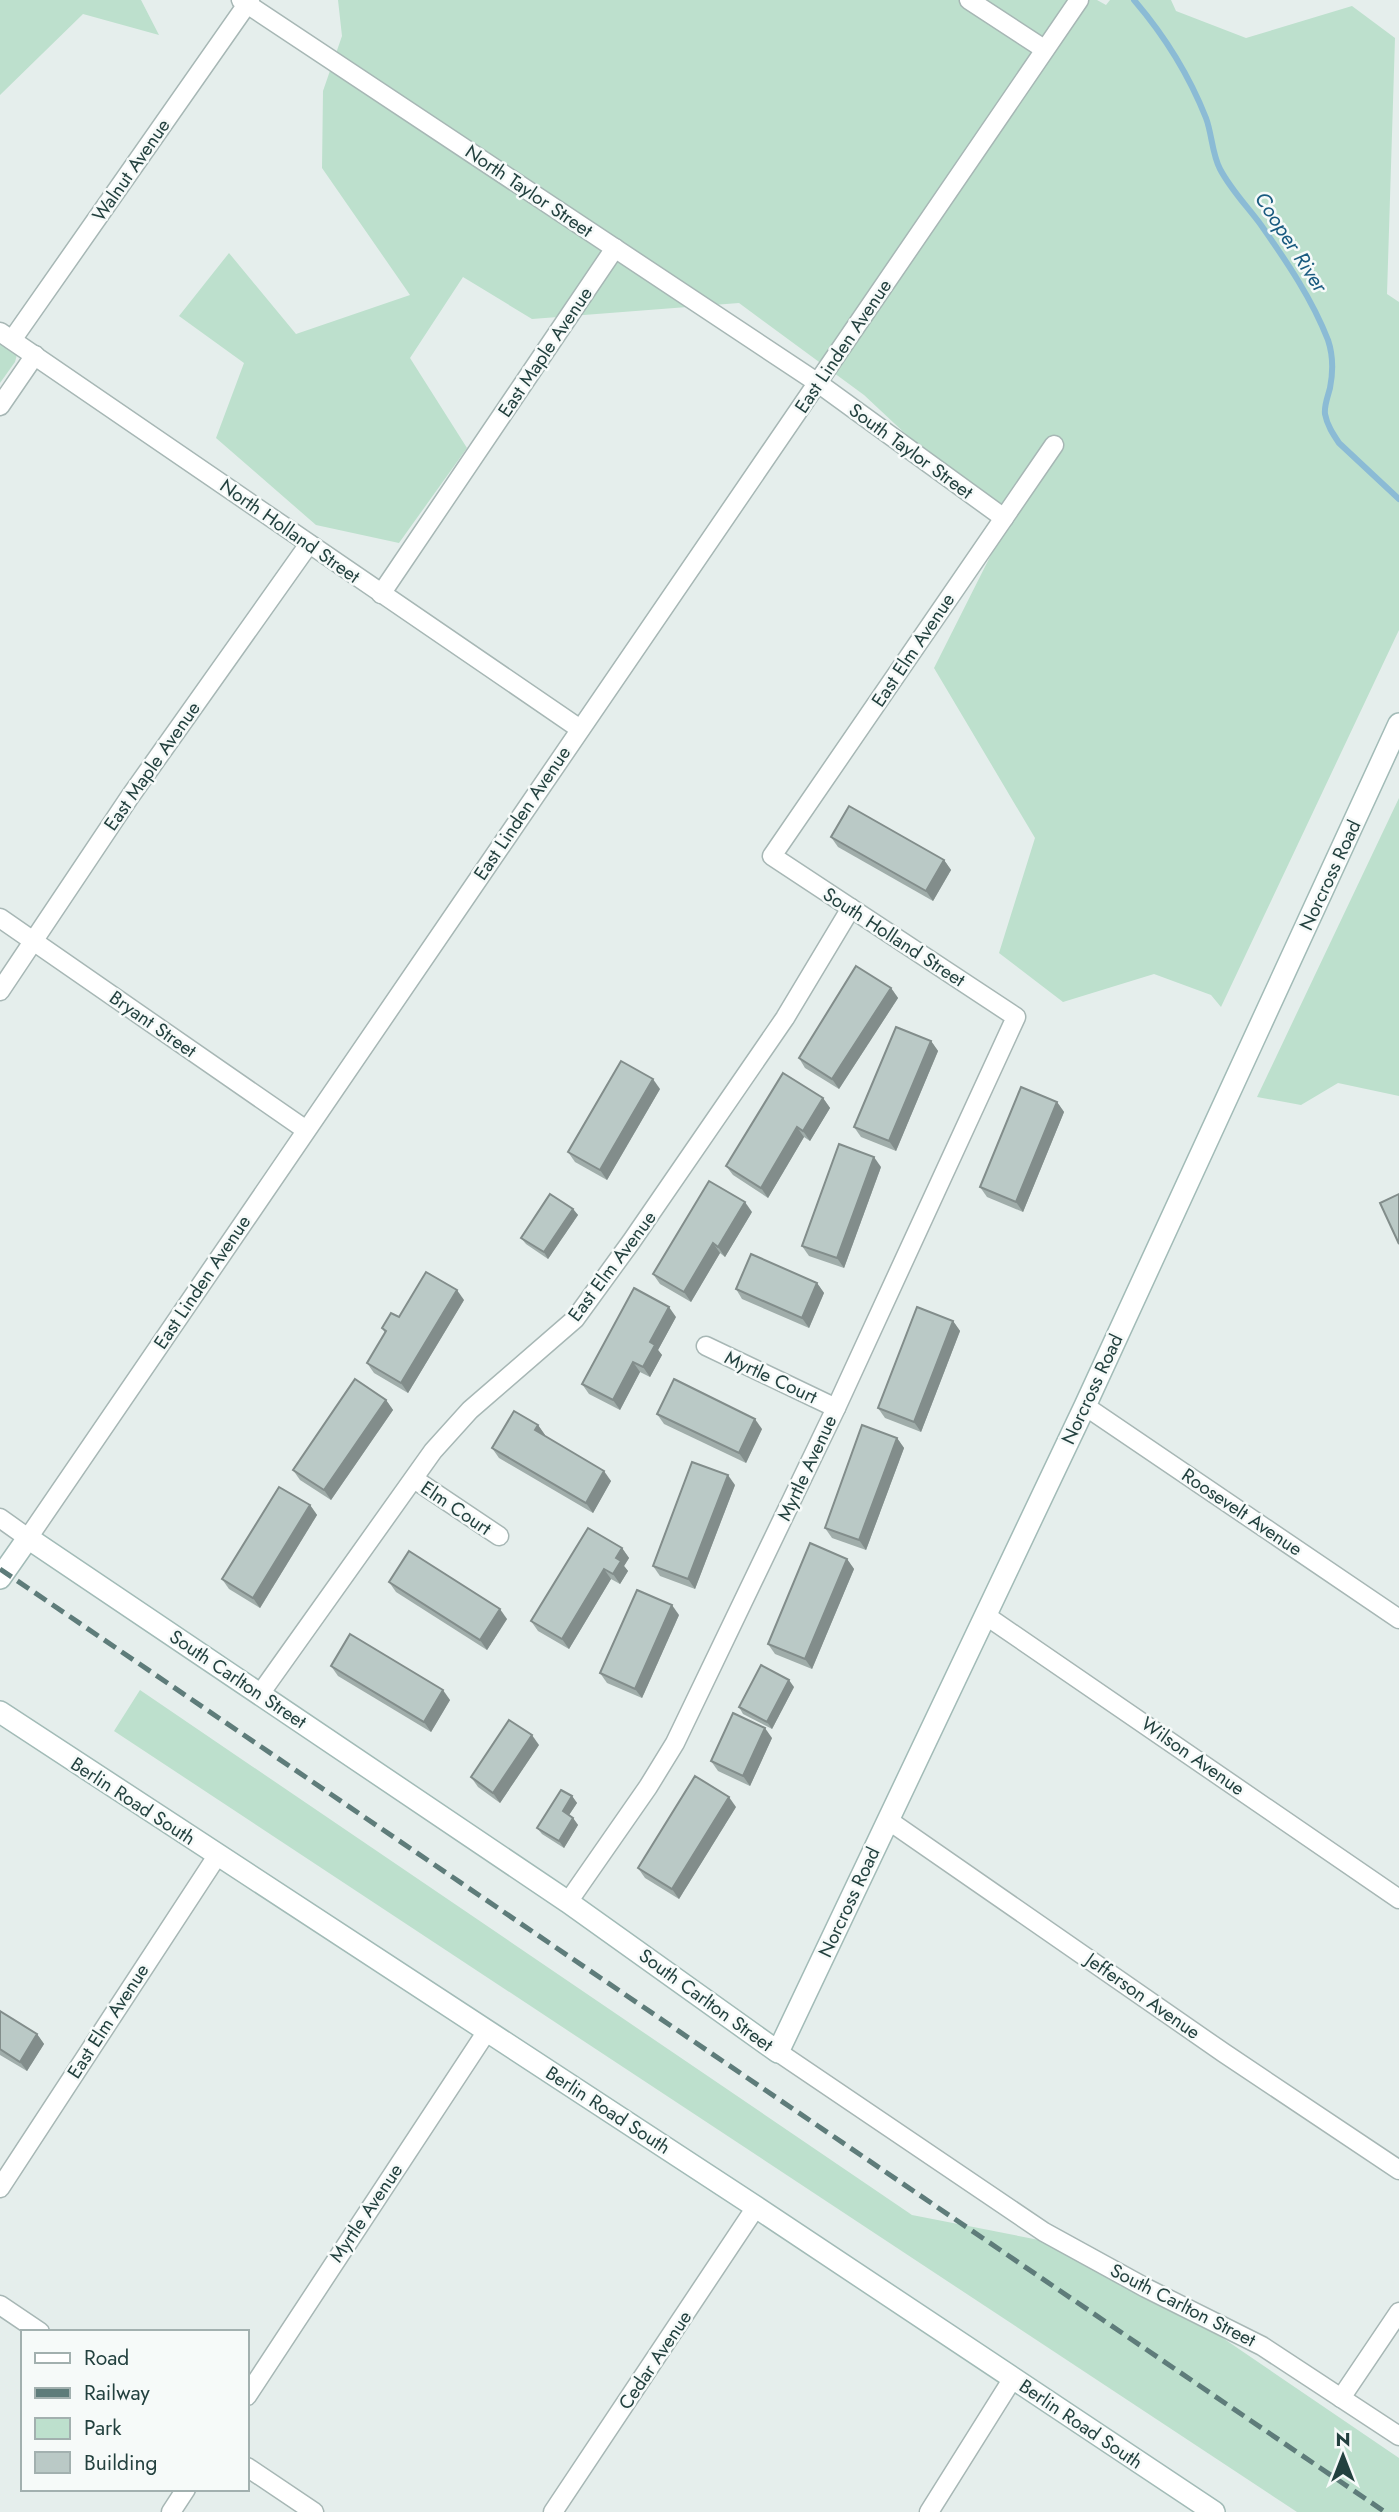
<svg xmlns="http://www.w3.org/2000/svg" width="1399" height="2512" font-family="Jost,sans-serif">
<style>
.green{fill:#bde0cd}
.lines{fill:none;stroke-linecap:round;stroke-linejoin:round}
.stream{stroke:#8bbbd5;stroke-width:6}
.street-casing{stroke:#a7b7b5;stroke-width:21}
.secondary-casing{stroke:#a2bbb7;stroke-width:24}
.street{stroke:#fff;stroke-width:18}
.secondary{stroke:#fff;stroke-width:21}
.rail{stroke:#5e7c7a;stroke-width:5;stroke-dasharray:14 7;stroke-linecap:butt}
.wall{fill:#a0adaa}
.shaded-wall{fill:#828d8b}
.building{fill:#bac9c6;stroke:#828d8b;stroke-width:2}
.labels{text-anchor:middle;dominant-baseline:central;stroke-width:5;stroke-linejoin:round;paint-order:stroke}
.street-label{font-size:19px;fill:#23413f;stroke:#f6faf9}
.water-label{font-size:21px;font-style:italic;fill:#1a5b80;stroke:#f6faf9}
</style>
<rect width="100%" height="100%" fill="#e5eeec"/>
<g class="green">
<polygon points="0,0 141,0 159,35 83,14 0,95"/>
<polygon points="338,0 1097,0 1106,5 1110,0 1171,0 1176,11 1246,38 1352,6 1395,38 1387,294 1399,302 1399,630 1221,1007 1211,995 1154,974 1063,1002 999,953 1035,838 934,668 1005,527 864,395 739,303 532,319 463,277 410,358 467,448 399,543 316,525 216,438 244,363 179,316 229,253 296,334 410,295 322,168 323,91 342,36"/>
<polygon points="0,339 18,351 15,362 0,383"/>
<polygon points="1399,798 1399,1096 1338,1083 1301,1105 1257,1097"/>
<polygon points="140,1690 912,2215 1095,2251 1399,2458 1399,2512 1297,2512 114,1731"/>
</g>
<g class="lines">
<path class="stream" d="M1134,0C1164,35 1189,75 1206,118C1212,134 1212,154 1220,169C1231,190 1247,206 1261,225C1287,262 1312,299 1328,340C1333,355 1333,373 1330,388C1328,396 1324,405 1325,414C1327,425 1333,434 1339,443L1399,499"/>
<defs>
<g id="street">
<polyline points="241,0 818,383 1004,518"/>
<polyline points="969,0 1044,49"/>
<polyline points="0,332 580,729"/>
<polyline points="12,340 250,0"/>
<polyline points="0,406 35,355"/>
<polyline points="381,594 615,248"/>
<polyline points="0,918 306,1130"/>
<polyline points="0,991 129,798 309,544"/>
<polyline points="706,1346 836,1408"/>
<polyline points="1085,1406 1399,1619"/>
<polyline points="414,1479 499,1536"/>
<polyline points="0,1518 28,1538 1079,0"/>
<polyline points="985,1615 1399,1899"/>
<polyline points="260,1694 433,1451 470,1410 575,1319 631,1242 785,1018 851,908"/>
<polyline points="888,1820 1224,2053 1399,2170"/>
<polyline points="568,1902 648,1787 675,1743 836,1408 1016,1017 772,856 1054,445"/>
<polyline points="778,2052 1044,2232 1146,2288 1262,2346 1399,2436"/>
<polyline points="0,2188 217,1856"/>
<polyline points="0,2305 40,2332"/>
<polyline points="247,2396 487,2031"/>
<polyline points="1341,2398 1399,2312"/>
<polyline points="247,2467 314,2512"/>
<polyline points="171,2512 186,2489"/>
<polyline points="553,2512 756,2207"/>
<polyline points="929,2512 1013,2378"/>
</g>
<g id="secondary">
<polyline points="0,1578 28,1538 568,1902 778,2052 1085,1406 1399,724"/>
<polyline points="0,1712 756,2207 1214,2512"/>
</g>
</defs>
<use href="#street" class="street-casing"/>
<use href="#secondary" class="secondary-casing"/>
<use href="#street" class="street"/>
<use href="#secondary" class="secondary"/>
<polyline class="rail" points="0,1569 1385,2512"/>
</g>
<g class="wall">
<polygon points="831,837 944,860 951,870 933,901 838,847"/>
<polygon points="891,988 898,998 839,1089 805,1068 799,1058"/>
<polygon points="931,1041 938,1051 896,1151 861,1137 854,1127"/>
<polygon points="660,1089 607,1180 575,1162 568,1152"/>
<polygon points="823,1098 830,1108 810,1141 804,1137 768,1198 733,1175 726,1166"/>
<polygon points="1057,1102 1064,1112 1023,1212 987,1197 980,1187"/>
<polygon points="881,1167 844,1268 809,1256 802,1246"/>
<polygon points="573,1209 578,1215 548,1259 526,1244 521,1238"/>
<polygon points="752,1212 725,1257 720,1253 691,1302 660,1284 653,1274"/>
<polygon points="817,1283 824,1293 809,1328 742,1299 736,1289"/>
<polygon points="464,1300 408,1393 374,1373 367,1363 385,1333 382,1328 399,1317"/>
<polygon points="676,1317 658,1350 662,1355 650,1377 640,1372 620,1410 589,1394 582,1384"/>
<polygon points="953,1321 960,1331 921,1432 885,1418 878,1408"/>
<polygon points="386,1400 393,1410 331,1500 300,1480 293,1470"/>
<polygon points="657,1414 762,1429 746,1463 664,1424"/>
<polygon points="538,1425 545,1435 544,1436 611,1481 593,1513 499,1458 492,1448"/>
<polygon points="897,1438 904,1448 866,1550 832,1538 825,1528"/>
<polygon points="735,1485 695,1589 660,1576 653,1566"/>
<polygon points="310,1505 317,1515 260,1608 229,1589 222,1579"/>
<polygon points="622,1548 629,1558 624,1566 628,1571 620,1584 611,1579 569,1649 538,1631 531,1621"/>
<polygon points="847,1559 854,1569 812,1669 775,1654 768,1644"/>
<polygon points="389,1582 507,1619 487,1650 396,1592"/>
<polygon points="679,1615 642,1698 607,1683 600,1673"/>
<polygon points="331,1666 450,1700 431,1732 338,1676"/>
<polygon points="794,1687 772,1729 743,1714 739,1707"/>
<polygon points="772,1738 750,1786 718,1771 711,1761"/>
<polygon points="539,1745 500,1803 478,1787 471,1777"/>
<polygon points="572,1796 577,1803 569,1815 573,1818 578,1825 564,1848 542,1834 537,1828"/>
<polygon points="736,1807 679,1899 645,1878 638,1868"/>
<polygon points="0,2011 37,2034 44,2044 27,2071 0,2055"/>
</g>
<g class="shaded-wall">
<polygon points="944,860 951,870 933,901 926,891"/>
<polygon points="891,988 898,998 839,1089 832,1079"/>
<polygon points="931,1041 938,1051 896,1151 889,1141"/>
<polygon points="653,1079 660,1089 607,1180 600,1170"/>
<polygon points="823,1098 830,1108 810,1141 803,1131"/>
<polygon points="1057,1102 1064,1112 1023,1212 1016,1202"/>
<polygon points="797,1127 804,1137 768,1198 761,1188"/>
<polygon points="874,1157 881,1167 844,1268 837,1258"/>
<polygon points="745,1202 752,1212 725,1257 718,1247"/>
<polygon points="573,1209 578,1215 548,1259 544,1252"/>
<polygon points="713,1243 720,1253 691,1302 684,1292"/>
<polygon points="817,1283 824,1293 809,1328 802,1318"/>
<polygon points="457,1290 464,1300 408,1393 401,1383"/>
<polygon points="669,1307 676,1317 658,1350 662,1355 650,1377 643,1367 650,1342"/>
<polygon points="953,1321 960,1331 921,1432 914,1422"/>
<polygon points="633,1362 640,1372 620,1410 613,1400"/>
<polygon points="386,1400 393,1410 331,1500 324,1490"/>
<polygon points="755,1419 762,1429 746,1463 739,1453"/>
<polygon points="538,1425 545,1435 542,1440 535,1430"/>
<polygon points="897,1438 904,1448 866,1550 859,1540"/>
<polygon points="604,1471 611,1481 593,1513 586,1503"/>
<polygon points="728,1475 735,1485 695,1589 688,1579"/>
<polygon points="310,1505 317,1515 260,1608 253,1598"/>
<polygon points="622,1548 629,1558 624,1566 628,1571 620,1584 613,1574 616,1558"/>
<polygon points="847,1559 854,1569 812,1669 805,1659"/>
<polygon points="604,1569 611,1579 569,1649 562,1639"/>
<polygon points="672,1605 679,1615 642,1698 635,1689"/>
<polygon points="500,1609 507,1619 487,1650 480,1640"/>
<polygon points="789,1680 794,1687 772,1729 767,1722"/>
<polygon points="443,1690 450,1700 431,1732 424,1722"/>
<polygon points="765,1728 772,1738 750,1786 743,1776"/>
<polygon points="532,1735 539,1745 500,1803 493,1793"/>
<polygon points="572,1796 577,1803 567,1818 563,1811"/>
<polygon points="729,1797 736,1807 679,1899 672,1889"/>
<polygon points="573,1818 578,1825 564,1848 559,1841"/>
<polygon points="37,2034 44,2044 27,2071 20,2062"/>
</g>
<g class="building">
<polygon points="849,806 944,860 926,891 831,837"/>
<polygon points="856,966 891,988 832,1079 799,1058"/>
<polygon points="896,1027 931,1041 889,1141 854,1127"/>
<polygon points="621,1061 653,1079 600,1170 568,1152"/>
<polygon points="783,1073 823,1098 803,1131 797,1127 761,1188 726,1166"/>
<polygon points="1021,1087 1057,1102 1016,1202 980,1187"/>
<polygon points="839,1144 874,1157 837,1258 802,1246"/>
<polygon points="709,1181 745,1202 718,1247 713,1243 684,1292 653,1274"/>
<polygon points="550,1194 573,1209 544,1252 521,1238"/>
<polygon points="1399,1194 1399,1244 1380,1203"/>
<polygon points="751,1254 817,1283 802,1318 736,1289"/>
<polygon points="426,1272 457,1290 401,1383 367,1363 386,1331 382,1328 391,1313 399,1317"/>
<polygon points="634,1288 669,1307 650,1342 655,1345 643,1367 633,1362 613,1400 582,1384"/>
<polygon points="917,1307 953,1321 914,1422 878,1408"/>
<polygon points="355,1379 386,1400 324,1490 293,1470"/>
<polygon points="674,1379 755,1419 739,1453 657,1414"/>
<polygon points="514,1411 538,1425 535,1430 604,1471 586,1503 492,1448"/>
<polygon points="862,1425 897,1438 859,1540 825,1528"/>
<polygon points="692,1462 728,1475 688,1579 653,1566"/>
<polygon points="279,1487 310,1505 253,1598 222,1579"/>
<polygon points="588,1528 622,1548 616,1558 621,1561 613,1574 604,1569 562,1639 531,1621"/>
<polygon points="810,1543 847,1559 805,1659 768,1644"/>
<polygon points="409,1551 500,1609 480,1640 389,1582"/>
<polygon points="637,1590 672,1605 635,1689 600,1673"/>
<polygon points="350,1634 443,1690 424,1722 331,1666"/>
<polygon points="761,1665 789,1680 767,1722 739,1707"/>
<polygon points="733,1713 765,1728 743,1776 711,1761"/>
<polygon points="509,1720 532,1735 493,1793 471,1777"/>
<polygon points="695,1776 729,1797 672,1889 638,1868"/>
<polygon points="561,1790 572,1796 563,1811 573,1818 559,1841 537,1828"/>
<polygon points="0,2011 37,2034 20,2062 0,2049"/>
</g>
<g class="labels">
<g class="street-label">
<text transform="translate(131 170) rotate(-55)">Walnut Avenue</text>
<text transform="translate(529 191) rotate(34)">North Taylor Street</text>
<text transform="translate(843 346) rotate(-56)">East Linden Avenue</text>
<text transform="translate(545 352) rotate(-56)">East Maple Avenue</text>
<text transform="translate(911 451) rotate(36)">South Taylor Street</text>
<text transform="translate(290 531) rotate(35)">North Holland Street</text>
<text transform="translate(913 650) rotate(-56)">East Elm Avenue</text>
<text transform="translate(152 766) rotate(-55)">East Maple Avenue</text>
<text transform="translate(522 813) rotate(-56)">East Linden Avenue</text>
<text transform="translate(1330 875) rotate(-65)">Norcross Road</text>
<text transform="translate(894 937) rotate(33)">South Holland Street</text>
<text transform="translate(153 1024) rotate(35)">Bryant Street</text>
<text transform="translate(612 1266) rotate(-53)">East Elm Avenue</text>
<text transform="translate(202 1282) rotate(-56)">East Linden Avenue</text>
<text transform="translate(771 1377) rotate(25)">Myrtle Court</text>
<text transform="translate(1092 1389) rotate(-65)">Norcross Road</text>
<text transform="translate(807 1468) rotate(-65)">Myrtle Avenue</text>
<text transform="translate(456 1508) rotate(34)">Elm Court</text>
<text transform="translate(1242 1512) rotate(34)">Roosevelt Avenue</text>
<text transform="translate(238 1679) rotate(34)">South Carlton Street</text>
<text transform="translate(1193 1756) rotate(35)">Wilson Avenue</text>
<text transform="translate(133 1801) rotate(33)">Berlin Road South</text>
<text transform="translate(849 1902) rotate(-65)">Norcross Road</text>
<text transform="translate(1143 1996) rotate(35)">Jefferson Avenue</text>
<text transform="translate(706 2000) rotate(36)">South Carlton Street</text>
<text transform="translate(108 2021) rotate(-57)">East Elm Avenue</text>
<text transform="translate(608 2110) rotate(33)">Berlin Road South</text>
<text transform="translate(366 2213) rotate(-56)">Myrtle Avenue</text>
<text transform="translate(1183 2305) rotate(27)">South Carlton Street</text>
<text transform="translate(655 2360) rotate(-56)">Cedar Avenue</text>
<text transform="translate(1081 2424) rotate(34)">Berlin Road South</text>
</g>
<g class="water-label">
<text transform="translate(1291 242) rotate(57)">Cooper River</text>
</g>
</g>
<rect x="21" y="2330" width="228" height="161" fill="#f6faf9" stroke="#a2b0af" stroke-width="2"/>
<rect x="35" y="2353" width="35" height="10" fill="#ffffff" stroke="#a2b0af" stroke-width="2"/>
<text x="84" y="2365" font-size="21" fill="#23413f">Road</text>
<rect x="35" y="2388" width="35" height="10" fill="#5e7c7a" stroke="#a2b0af" stroke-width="2"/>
<text x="84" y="2400" font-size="21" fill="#23413f">Railway</text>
<rect x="35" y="2418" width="35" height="21" fill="#bde0cd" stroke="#a2b0af" stroke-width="2"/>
<text x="84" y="2435" font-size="21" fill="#23413f">Park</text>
<rect x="35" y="2452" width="35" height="21" fill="#bac9c6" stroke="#a2b0af" stroke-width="2"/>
<text x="84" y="2470" font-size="21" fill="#23413f">Building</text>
<g transform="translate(1343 2456)" stroke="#f6faf9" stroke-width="5" paint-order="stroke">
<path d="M0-5L12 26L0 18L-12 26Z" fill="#23413f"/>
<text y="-10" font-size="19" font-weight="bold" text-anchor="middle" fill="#23413f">N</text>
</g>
</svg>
